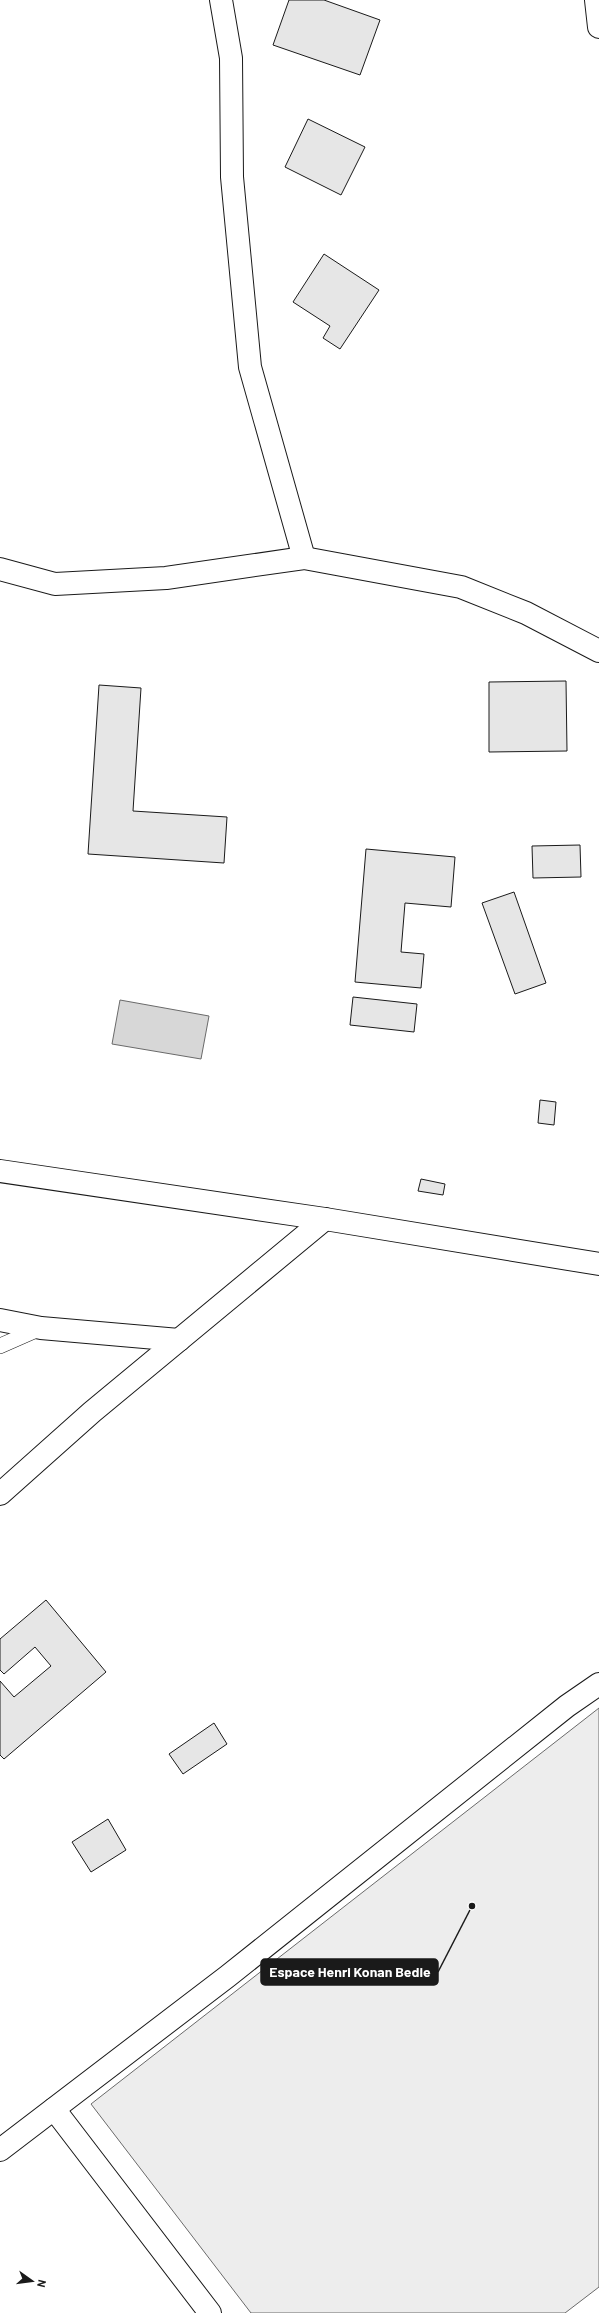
<svg xmlns="http://www.w3.org/2000/svg" width="599" height="2313" font-family="Barlow,sans-serif">
<style>
.built{fill:#ededed;stroke:#6a6a6a}
.water{fill:#d7d7d7;stroke:#6a6a6a}
.building{fill:#e6e6e6;stroke:#1a1a1a}
.lines{fill:none;stroke-linecap:round;stroke-linejoin:round}
.lane-casing{stroke:#1a1a1a;stroke-width:16}
.street-casing{stroke:#1a1a1a;stroke-width:24}
.secondary-casing{stroke:#1a1a1a;stroke-width:24}
.lane{stroke:#fff;stroke-width:15}
.street{stroke:#fff;stroke-width:22}
.secondary{stroke:#fff;stroke-width:22}
.leader{fill:none;stroke:#1a1a1a;stroke-width:1.5}
.callout-dot{fill:#1a1a1a;stroke:#fff;stroke-width:1.5}
.callout{fill:#1a1a1a;stroke:#1a1a1a;stroke-width:1.5}
.callout-label{font-size:14px;text-anchor:middle;font-weight:bold;fill:#fff}
</style>
<rect width="100%" height="100%" fill="#fff"/>
<polygon class="built" points="599,1708 599,2287 565,2313 251,2313 91,2104"/>
<polygon class="water" points="120,1000 209,1016 201,1059 112,1044"/>
<g class="building">
<polygon points="289,0 324,0 380,20 360,75 273,45"/>
<polygon points="308,119 365,147 341,195 285,167"/>
<polygon points="324,254 379,290 340,349 323,338 330,326 293,302"/>
<polygon points="566,681 567,751 489,752 489,682"/>
<polygon points="99,685 141,688 133,811 227,817 224,863 88,854"/>
<polygon points="580,845 581,877 533,878 532,846"/>
<polygon points="366,849 455,857 451,907 405,903 401,952 424,954 421,988 355,982"/>
<polygon points="514,892 546,983 515,994 482,903"/>
<polygon points="353,997 417,1004 414,1032 350,1025"/>
<polygon points="540,1100 556,1102 554,1125 538,1123"/>
<polygon points="421,1179 445,1184 443,1195 418,1191"/>
<polygon points="46,1600 106,1672 4,1759 0,1755 0,1681 14,1697 51,1666 35,1647 4,1674 0,1670 0,1639"/>
<polygon points="214,1723 227,1744 183,1774 169,1754"/>
<polygon points="108,1819 126,1850 91,1872 72,1842"/>
</g>
<g class="lines">
<defs>
<polyline id="lane" points="0,1346 41,1328"/>
<g id="street">
<polyline points="221,0 231,58 232,177 250,367 304,558"/>
<polyline points="0,569 55,584 166,578 304,558 461,587 526,613 599,651"/>
<polyline points="0,1320 41,1328 179,1340"/>
<polyline points="0,1494 92,1412 325,1219"/>
<polyline points="54,2109 210,2313"/>
<polyline points="0,2150 228,1976 567,1706 599,1684"/>
</g>
<g id="secondary">
<polyline points="596,0 599,27"/>
<polyline points="0,1171 325,1219 599,1264"/>
</g>
</defs>
<use href="#lane" class="lane-casing"/>
<use href="#street" class="street-casing"/>
<use href="#secondary" class="secondary-casing"/>
<use href="#lane" class="lane"/>
<use href="#street" class="street"/>
<use href="#secondary" class="secondary"/>
</g>
<path class="leader" d="M472 1906L438 1972"/>
<circle class="callout-dot" cx="472" cy="1906" r="4"/>
<rect class="callout" x="261" y="1959" width="177" height="26" rx="4"/>
<g class="callout-label">
<text x="350" y="1977">Espace Henri Konan Bedie</text>
</g>
<g transform="translate(32 2281) rotate(104)" stroke="#ffffff" stroke-width="3" paint-order="stroke">
<path d="M0-3L7 15L0 10L-7 15Z" fill="#1a1a1a"/>
<text y="-6" font-size="11" font-weight="bold" text-anchor="middle" fill="#1a1a1a">N</text>
</g>
</svg>
